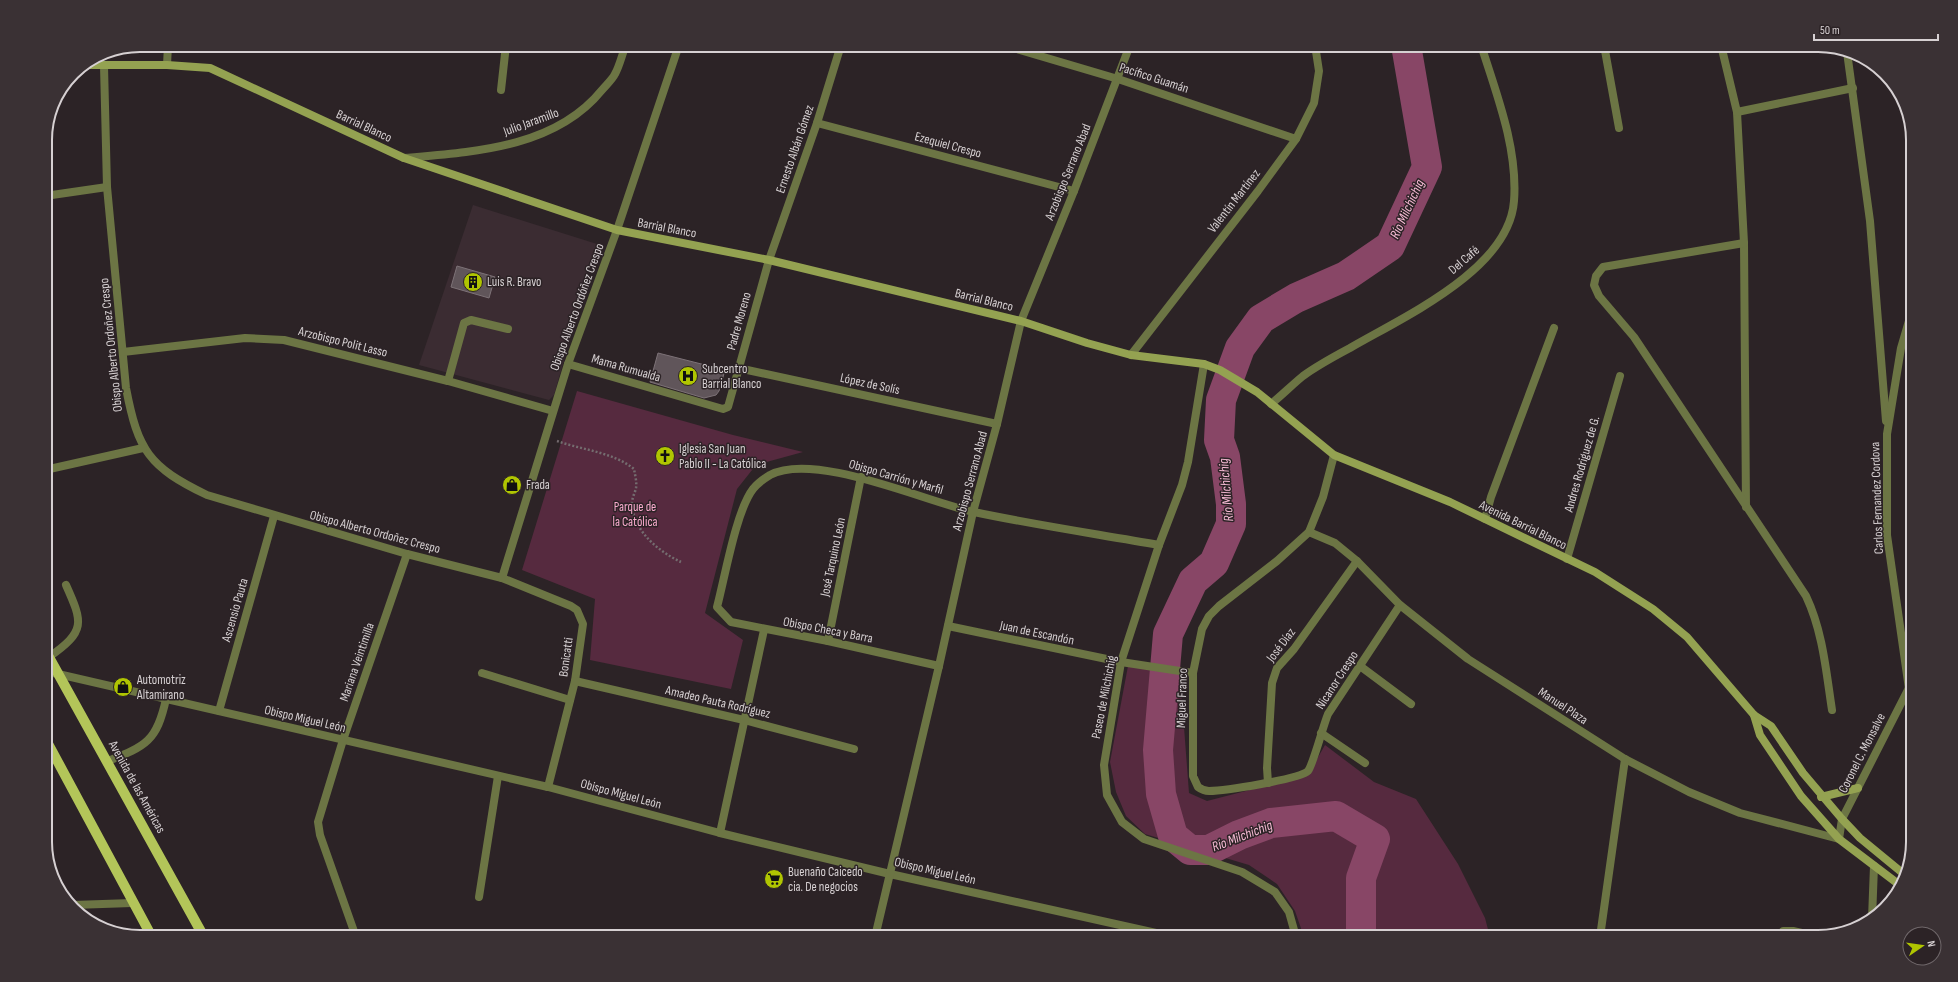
<svg xmlns="http://www.w3.org/2000/svg" width="1958" height="982" font-family="'Sofia Sans Condensed',sans-serif">
<style>
.built{fill:#3b2c32}
.green{fill:#562a3f}
.lines{fill:none;stroke-linecap:round;stroke-linejoin:round}
.river{stroke:#884666;stroke-width:30}
.building{fill:#60555a;stroke:#7d7277}
.path{stroke:#746c6f;stroke-width:2.5;stroke-dasharray:2 2;stroke-linecap:butt}
.lane{stroke:#6c7544;stroke-width:8}
.street{stroke:#6c7544;stroke-width:8}
.secondary{stroke:#94a251;stroke-width:8}
.primary{stroke:#b3c559;stroke-width:10}
.labels{text-anchor:middle;dominant-baseline:central;stroke-width:3;stroke-linejoin:round;paint-order:stroke}
.street-label{font-size:13px;fill:#d6d0d2;stroke:#2c2326}
.poi-label{font-size:13px;fill:#d6d0d2;stroke:#2c2326;text-anchor:start}
.park-label{font-size:13px;fill:#fbaccf;stroke:#2c2326}
.water-label{font-size:14px;font-style:italic;fill:#f8bcd6;stroke:#2c2326}
.rim{fill:none;stroke:#d6d0d2;stroke-width:2}
</style>
<rect width="100%" height="100%" fill="#2c2326"/>
<polygon class="built" points="473,205 597,244 554,395 549,400 419,365"/>
<g class="green">
<polygon points="577,391 733,435 803,452 756,465 737,489 705,613 743,640 731,689 590,660 595,599 522,570"/>
<polygon points="1128,666 1180,674 1189,793 1207,801 1308,775 1325,745 1374,782 1416,799 1458,864 1485,918 1490,937 1304,937 1295,911 1277,884 1249,865 1145,834 1126,816 1116,792 1110,762"/>
</g>
<g class="lines">
<polyline class="river" points="1361,937 1361,878 1375,839 1336,816 1271,823 1239,835 1209,850 1190,850 1173,836 1161,794 1158,750 1168,634 1193,581 1214,563 1231,524 1231,504 1225,457 1219,440 1221,400 1240,348 1261,319 1296,298 1346,276 1390,246 1427,167 1406,45"/>
</g>
<g class="building">
<polygon points="457,266 495,277 489,298 451,287"/>
<polygon points="658,353 725,370 719,391 716,395 704,398 650,382"/>
</g>
<g class="lines">
<path class="path" d="M557,441C582,450 613,452 634,469C635,475 637,482 636,488C635,493 632,498 632,503C632,530 659,552 681,562"/>
<g class="lane">
<polyline points="448,381 464,323 471,320 508,329"/>
<path d="M49,657C86,631 83,623 66,585"/>
<polyline points="482,673 570,700"/>
<path d="M108,761C146,746 157,741 166,699"/>
<polyline points="479,897 498,776"/>
</g>
<g class="street">
<polyline points="1003,45 1118,79 1296,139"/>
<polyline points="1604,45 1619,128"/>
<polyline points="1721,45 1737,112 1744,243 1746,507"/>
<polyline points="1847,52 1870,221 1886,421"/>
<polyline points="167,65 168,45"/>
<path d="M104,66L107,187L126,388C138,451 149,467 207,495L407,554L502,578L571,606L577,610L583,624L575,681L548,787"/>
<polyline points="501,90 506,45"/>
<polyline points="1737,112 1853,88"/>
<polyline points="817,123 1074,191"/>
<path d="M404,158C474,152 555,148 602,90C606,85 612,80 615,74C620,65 622,54 626,45"/>
<polyline points="45,196 107,187"/>
<path d="M1744,243L1603,267L1596,276L1594,285L1599,296L1634,337L1806,596C1823,632 1826,671 1832,710"/>
<polyline points="123,352 245,338 284,340 448,381 553,411"/>
<polyline points="1131,355 1258,191 1296,139 1314,103 1319,71 1315,45"/>
<polyline points="568,364 723,409 728,407 769,260 817,123 841,45"/>
<polyline points="1204,364 1188,462 1182,485 1159,545 1121,662 1104,765 1107,795 1122,822 1144,839 1242,872 1275,892 1289,912 1296,937"/>
<polyline points="738,368 997,424"/>
<path d="M1271,404C1282,395 1292,385 1303,376C1318,365 1335,356 1350,348C1403,317 1509,270 1514,201C1518,149 1497,95 1481,45"/>
<path d="M1334,455L1323,497L1309,532L1277,561L1219,606L1209,616L1202,629L1193,673V776L1198,787C1202,790 1205,791 1209,791C1224,791 1300,779 1308,771C1313,765 1323,726 1328,714L1400,605"/>
<polyline points="45,470 143,448"/>
<polyline points="1485,519 1491,497 1554,328"/>
<polyline points="1309,532 1335,543 1357,561 1400,605 1468,659 1625,759 1689,792 1740,813 1839,839 1842,819 1913,680"/>
<polyline points="1567,559 1620,376"/>
<polyline points="502,578 568,364 617,230 679,45"/>
<polyline points="948,626 1121,662 1193,673"/>
<polyline points="828,641 861,477"/>
<path d="M939,666L828,641L731,622L717,607C725,577 736,511 753,489C757,484 765,478 770,475C815,451 926,502 974,512C1035,525 1097,534 1159,545"/>
<polyline points="1360,666 1411,704"/>
<polyline points="45,671 548,787 720,833 890,874 1174,937"/>
<polyline points="575,681 744,720 854,749"/>
<polyline points="1909,689 1887,535 1887,434 1901,348 1913,307"/>
<polyline points="219,711 274,516"/>
<polyline points="1321,733 1365,763"/>
<polyline points="1268,783 1267,768 1272,683 1277,668 1294,649 1357,561"/>
<polyline points="720,833 764,630"/>
<polyline points="73,905 132,903"/>
<polyline points="1872,919 1874,866"/>
<polyline points="356,937 320,835 318,822 343,740 407,554"/>
<polyline points="875,937 939,666 973,512 997,424 1021,321 1074,191 1130,45"/>
<polyline points="1600,937 1625,759"/>
<polyline points="1779,937 1783,931 1793,931 1819,937"/>
</g>
<g class="secondary">
<polyline points="84,65 167,65 210,68 404,158 617,230 769,260 1021,321 1087,343 1131,355 1204,364 1220,370 1257,392 1334,455 1450,502 1595,572 1653,609 1687,637 1754,715 1771,726 1803,773 1842,819 1860,838 1905,875"/>
<polyline points="1754,715 1760,735 1801,796 1839,839 1901,886"/>
<polyline points="1821,797 1858,788"/>
</g>
<g class="primary">
<polyline points="45,650 204,937"/>
<polyline points="45,738 152,937"/>
</g>
</g>
<defs>
<symbol id="building-disc" viewBox="-11 -11 22 22"><circle r="9.5" fill="#b0c501" stroke="#2c2326"/><path d="M-4-6H4V6H1V3H-1V6H-4ZM-2.5-4.3h1.7v1.8h-1.7ZM.8-4.3h1.7v1.8H.8ZM-2.5-1h1.7V.8h-1.7ZM.8-1h1.7V.8H.8Z" fill="#111"/></symbol>
<symbol id="hospital-disc" viewBox="-11 -11 22 22"><circle r="9.5" fill="#b0c501" stroke="#2c2326"/><path d="M-5-5h3v3.5h4V-5h3V5h-3V1.5h-4V5h-3Z" fill="#111"/></symbol>
<symbol id="church-disc" viewBox="-11 -11 22 22"><circle r="9.5" fill="#b0c501" stroke="#2c2326"/><path d="M-1.2-6h2.4v3.5h3.3v2.4h-3.3V6h-2.4V-.1h-3.3v-2.4h3.3Z" fill="#111"/></symbol>
<symbol id="shop-disc" viewBox="-11 -11 22 22"><circle r="9.5" fill="#b0c501" stroke="#2c2326"/><path d="M-5-2.5h2.3a2.7 3.5 0 0 1 5.4 0H5L5.5 6h-11ZM-1.5-2.5h3a1.5 2.3 0 0 0-3 0Z" fill="#111"/></symbol>
<symbol id="supermarket-disc" viewBox="-11 -11 22 22"><circle r="9.5" fill="#b0c501" stroke="#2c2326"/><path d="M-6-5.5h2.5l.6 2H6L4.5 2H-2.5L-4.4-4H-6ZM-1.5 3.2a1.3 1.3 0 1 0 .1 0ZM3 3.2a1.3 1.3 0 1 0 .1 0Z" fill="#111"/></symbol>
</defs>
<g fill-rule="evenodd">
<use href="#building-disc" x="462" y="271" width="22" height="22"/>
<use href="#hospital-disc" x="677" y="365" width="22" height="22"/>
<use href="#church-disc" x="654" y="445" width="22" height="22"/>
<use href="#shop-disc" x="501" y="474" width="22" height="22"/>
<use href="#shop-disc" x="112" y="676" width="22" height="22"/>
<use href="#supermarket-disc" x="763" y="868" width="22" height="22"/>
</g>
<g class="labels">
<g class="street-label">
<text transform="translate(1154 78) rotate(18)">Pacífico Guamán</text>
<text transform="translate(531 122) rotate(-20)">Julio Jaramillo</text>
<text transform="translate(364 126) rotate(25)">Barrial Blanco</text>
<text transform="translate(948 145) rotate(15)">Ezequiel Crespo</text>
<text transform="translate(795 149) rotate(-71)">Ernesto Albán Gómez</text>
<text transform="translate(1068 172) rotate(-68)">Arzobispo Serrano Abad</text>
<text transform="translate(1234 201) rotate(-52)">Valentín Martínez</text>
<text transform="translate(667 228) rotate(11)">Barrial Blanco</text>
<text transform="translate(1464 260) rotate(-41)">Del Café</text>
<text transform="translate(984 300) rotate(14)">Barrial Blanco</text>
<text transform="translate(577 307) rotate(-70)">Obispo Alberto Ordóñez Crespo</text>
<text transform="translate(739 321) rotate(-74)">Padre Moreno</text>
<text transform="translate(343 342) rotate(14)">Arzobispo Polit Lasso</text>
<text transform="translate(111 345) rotate(-96)">Obispo Alberto Ordoñez Crespo</text>
<text transform="translate(626 368) rotate(16)">Mama Rumualda</text>
<text transform="translate(870 384) rotate(12)">López de Solís</text>
<text transform="translate(1582 464) rotate(-74)">Andres Rodriguez de G.</text>
<text transform="translate(896 477) rotate(16)">Obispo Carrión y Marfil</text>
<text transform="translate(970 481) rotate(-75)">Arzobispo Serrano Abad</text>
<text transform="translate(1877 498) rotate(-92)">Carlos Fernandez Cordova</text>
<text transform="translate(1523 525) rotate(26)">Avenida Barrial Blanco</text>
<text transform="translate(375 532) rotate(15)">Obispo Alberto Ordoñez Crespo</text>
<text transform="translate(833 557) rotate(-78)">José Tarquino León</text>
<text transform="translate(235 610) rotate(-74)">Ascensio Pauta</text>
<text transform="translate(828 630) rotate(11)">Obispo Checa y Barra</text>
<text transform="translate(1037 633) rotate(12)">Juan de Escandón</text>
<text transform="translate(1281 645) rotate(-53)">José Díaz</text>
<text transform="translate(566 657) rotate(-82)">Bonicatti</text>
<text transform="translate(357 662) rotate(-71)">Mariana Veintimilla</text>
<text transform="translate(1337 680) rotate(-57)">Nicanor Crespo</text>
<text transform="translate(1104 697) rotate(-79)">Paseo de Milchichig</text>
<text transform="translate(1182 698) rotate(-88)">Miguel Franco</text>
<text transform="translate(718 702) rotate(13)">Amadeo Pauta Rodríguez</text>
<text transform="translate(1563 706) rotate(33)">Manuel Plaza</text>
<text transform="translate(305 719) rotate(13)">Obispo Miguel León</text>
<text transform="translate(1862 753) rotate(-63)">Coronel C. Monsalve</text>
<text transform="translate(137 787) rotate(61)">Avenida de las Américas</text>
<text transform="translate(621 794) rotate(15)">Obispo Miguel León</text>
<text transform="translate(935 871) rotate(13)">Obispo Miguel León</text>
</g>
<g class="poi-label">
<text x="487" y="282">Luis R. Bravo</text>
<text x="702" y="369">Subcentro<tspan x="702" dy="15">Barrial Blanco</tspan></text>
<text x="679" y="449">Iglesia San Juan<tspan x="679" dy="15">Pablo II - La Católica</tspan></text>
<text x="526" y="485">Frada</text>
<text x="137" y="680">Automotriz<tspan x="137" dy="15">Altamirano</tspan></text>
<text x="788" y="872">Buenaño Caicedo<tspan x="788" dy="15">cia. De negocios</tspan></text>
</g>
<g class="park-label">
<text x="635" y="507">Parque de<tspan x="635" dy="15">la Católica</tspan></text>
</g>
<g class="water-label">
<text transform="translate(1407 209) rotate(-65)">Río Milchichig</text>
<text transform="translate(1226 490) rotate(-95)">Río Milchichig</text>
<text transform="translate(1242 836) rotate(-21)">Río Milchichig</text>
</g>
</g>
<path d="M0 0H1958V982H0ZM140 52H1818A88 88 0 0 1 1906 140V842A88 88 0 0 1 1818 930H140A88 88 0 0 1 52 842V140A88 88 0 0 1 140 52Z" fill="#3a3134" fill-rule="evenodd"/>
<path class="rim" d="M140 52H1818A88 88 0 0 1 1906 140V842A88 88 0 0 1 1818 930H140A88 88 0 0 1 52 842V140A88 88 0 0 1 140 52Z"/>
<g transform="translate(1922 946) rotate(77)"><circle r="19" fill="#2c2326" stroke="#70686b"/>
<path d="M0-3L7 15L0 10L-7 15Z" fill="#b0c501"/>
<text y="-6" font-size="11" font-weight="bold" text-anchor="middle" fill="#d6d0d2">N</text>
</g>
<path d="M1814 34v6h124v-6" fill="none" stroke="#d6d0d2" stroke-width="2"/>
<text x="1820" y="34" font-size="12" fill="#d6d0d2" stroke="#2c2326" stroke-width="3" paint-order="stroke">50 m</text>
</svg>
